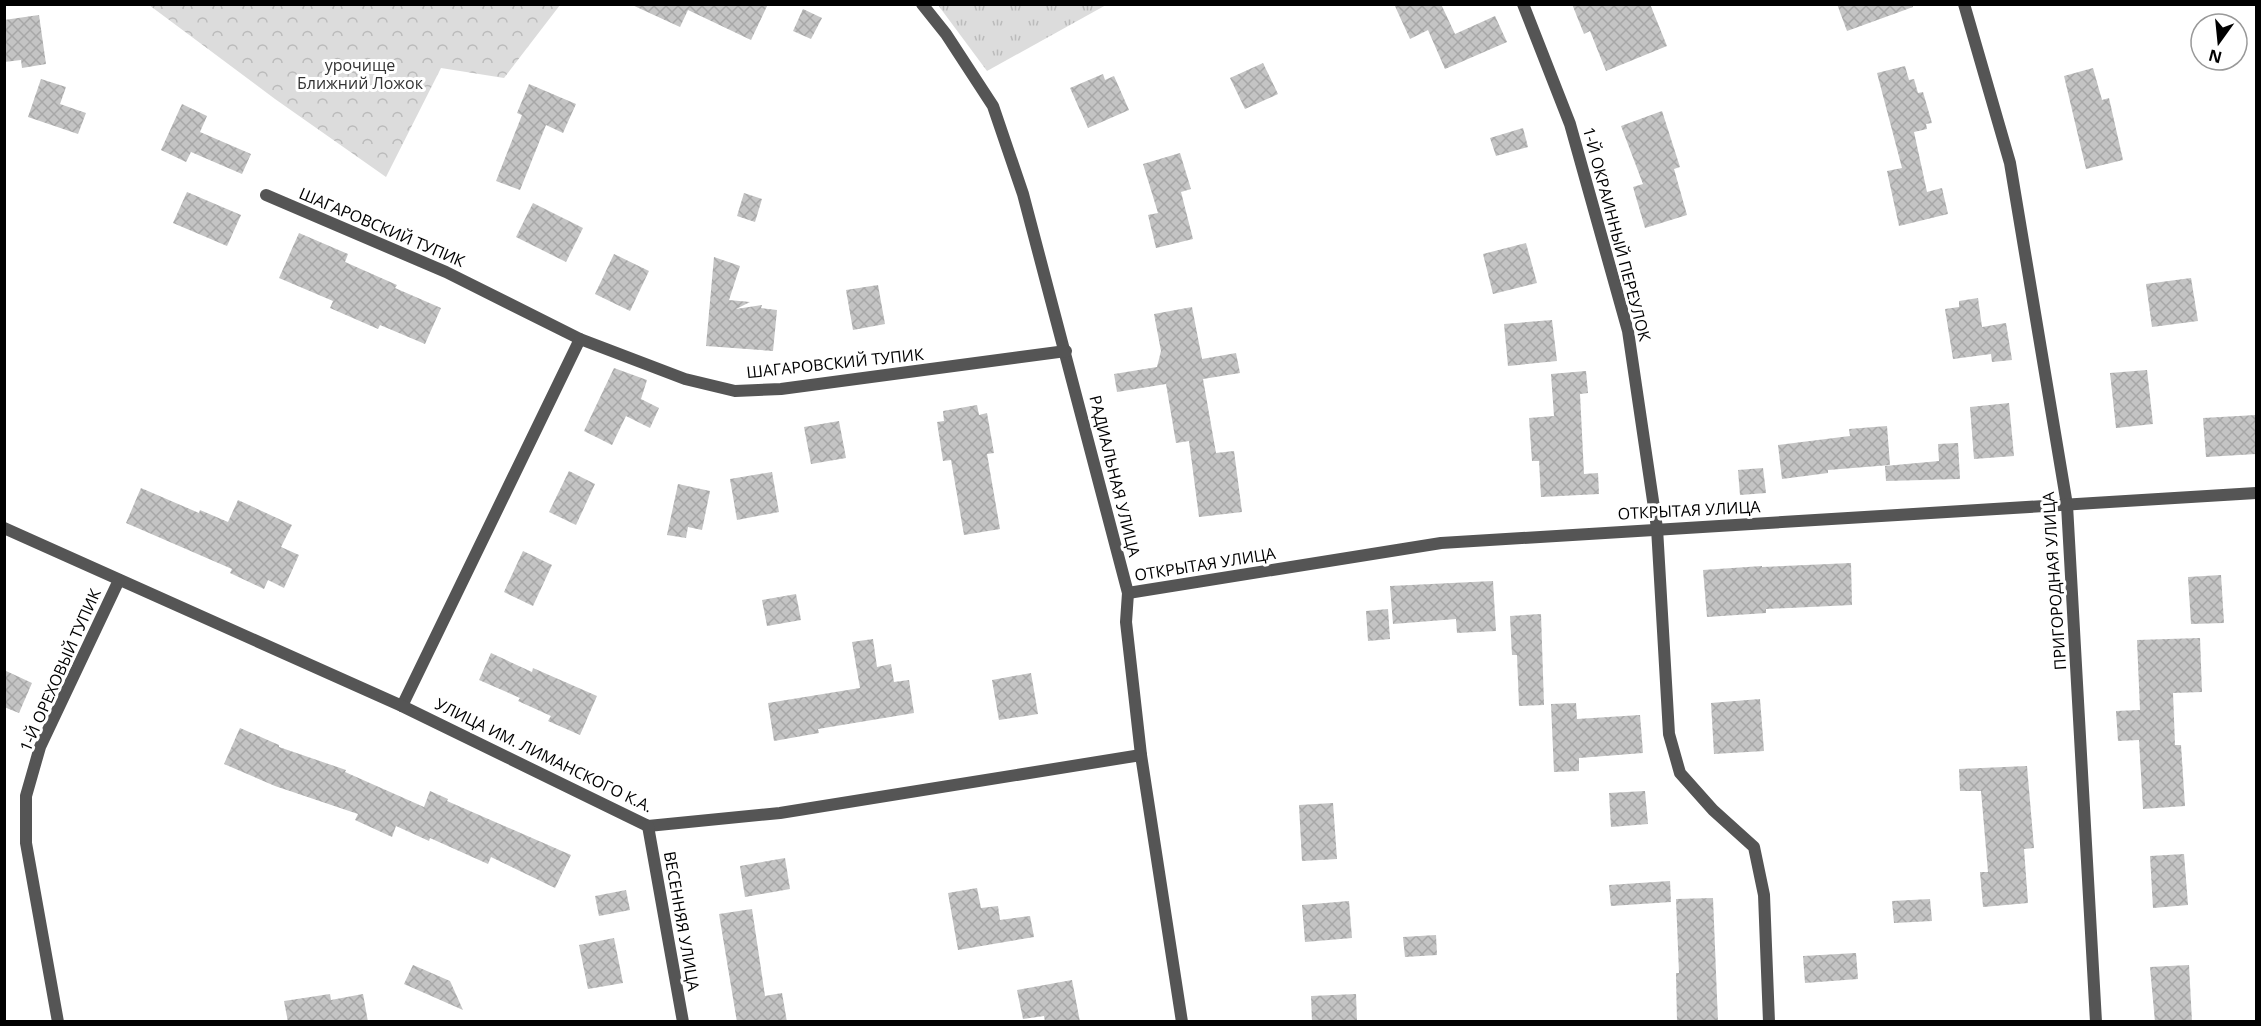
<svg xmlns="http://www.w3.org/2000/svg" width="2261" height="1026" font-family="'Open Sans',sans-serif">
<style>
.grass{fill:url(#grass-tufts)}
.forest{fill:url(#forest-crowns)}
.building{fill:url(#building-cross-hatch)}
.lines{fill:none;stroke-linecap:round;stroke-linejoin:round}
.minor{stroke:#555;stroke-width:12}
.labels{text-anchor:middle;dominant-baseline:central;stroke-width:6;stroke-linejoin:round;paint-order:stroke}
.park-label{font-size:16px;fill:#333;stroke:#fff}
.street-label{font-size:16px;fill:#000;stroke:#fff}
</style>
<defs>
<pattern id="grass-tufts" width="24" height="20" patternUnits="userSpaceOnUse" patternTransform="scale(1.5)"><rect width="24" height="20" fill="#dcdcdc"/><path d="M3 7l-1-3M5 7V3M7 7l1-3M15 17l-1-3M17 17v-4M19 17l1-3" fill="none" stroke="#bbb"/></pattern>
<pattern id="forest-crowns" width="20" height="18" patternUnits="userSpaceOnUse" patternTransform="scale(1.5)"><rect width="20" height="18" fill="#dcdcdc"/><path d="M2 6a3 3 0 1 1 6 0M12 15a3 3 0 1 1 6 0" fill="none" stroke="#bbb"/></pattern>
<pattern id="building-cross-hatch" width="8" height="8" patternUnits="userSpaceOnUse" patternTransform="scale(1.5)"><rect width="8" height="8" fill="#c4c4c4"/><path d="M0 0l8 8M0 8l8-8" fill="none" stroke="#a7a7a7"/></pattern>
</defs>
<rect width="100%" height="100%" fill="#fff"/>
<polygon class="grass" points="938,5 1106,5 987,71"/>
<polygon class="forest" points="149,5 560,5 504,78 441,68 386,177 275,99"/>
<g class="building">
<polygon points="630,4 768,4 751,40 688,10 680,27"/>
<polygon points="1394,4 1441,4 1455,34 1495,16 1507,42 1445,69 1428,30 1410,39"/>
<polygon points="1572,4 1650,4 1667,46 1606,71 1590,31 1584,34"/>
<polygon points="1837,4 1913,4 1913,7 1847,31"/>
<polygon points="803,9 822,18 811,39 793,31"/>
<polygon points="39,15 46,64 22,68 21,60 4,62 4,20"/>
<polygon points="1263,63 1278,94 1245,109 1230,78"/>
<polygon points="1905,66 1909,80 1914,79 1918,93 1923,92 1932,123 1926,124 1927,129 1914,132 1927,192 1942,188 1948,214 1899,226 1887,171 1902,168 1877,73"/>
<polygon points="2093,68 2102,100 2109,98 2123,160 2086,169 2064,76"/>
<polygon points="1103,74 1105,80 1114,76 1129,110 1088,128 1070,88"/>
<polygon points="41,79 66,87 60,104 86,113 78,134 28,117"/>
<polygon points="529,84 576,104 563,133 546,125 520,190 496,181 522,115 517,113"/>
<polygon points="182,104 207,116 200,132 251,154 242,174 191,152 186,162 161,150"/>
<polygon points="1662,111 1680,167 1674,169 1687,215 1645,228 1633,187 1643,184 1621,126"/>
<polygon points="1523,128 1528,147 1496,156 1490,138"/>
<polygon points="1180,153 1191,189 1181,192 1193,239 1156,248 1148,215 1158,213 1143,164"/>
<polygon points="187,192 241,215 227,246 173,223"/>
<polygon points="744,193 762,199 755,222 737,216"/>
<polygon points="533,203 583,228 566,262 516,237"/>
<polygon points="299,233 348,254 345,262 397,285 395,288 441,308 425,344 380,325 378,329 330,308 333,301 279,278"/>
<polygon points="1526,243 1537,283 1493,294 1483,254"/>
<polygon points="614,254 649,271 630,311 595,294"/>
<polygon points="714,257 740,266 729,300 750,302 736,309 762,305 761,308 777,310 773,351 706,346"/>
<polygon points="2191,278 2198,321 2152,327 2146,284"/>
<polygon points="878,285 885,324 853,330 846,290"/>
<polygon points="1978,298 1982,327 2006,323 2012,360 1992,362 1991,354 1953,359 1945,309 1959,307 1959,301"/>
<polygon points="1192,307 1202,359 1236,353 1240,373 1203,379 1216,453 1234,451 1242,512 1199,517 1189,441 1176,443 1166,384 1117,392 1114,374 1157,367 1161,351 1154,314"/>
<polygon points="1552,320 1557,361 1508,366 1504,324"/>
<polygon points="614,368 647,380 641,399 659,408 650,428 626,416 612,445 584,431"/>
<polygon points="2147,370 2153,424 2116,428 2110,373"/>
<polygon points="1586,371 1588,393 1580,394 1584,474 1598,473 1599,494 1541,497 1539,461 1532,461 1529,418 1554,416 1551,374"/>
<polygon points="2009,403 2014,456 1974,459 1970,407"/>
<polygon points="977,405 979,415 987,413 994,453 987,454 1000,529 964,535 951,460 943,461 937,422 944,421 943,411"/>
<polygon points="2256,415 2256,454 2206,457 2203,418"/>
<polygon points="839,421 846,458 811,464 804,427"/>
<polygon points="1887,426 1890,465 1828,470 1828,473 1782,479 1778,445 1850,436 1849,429"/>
<polygon points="1958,443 1960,479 1886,481 1885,466 1939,461 1938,444"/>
<polygon points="1763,468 1766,493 1740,495 1738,470"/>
<polygon points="569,471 595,484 576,525 549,512"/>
<polygon points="772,472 779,512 737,520 730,479"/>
<polygon points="678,484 710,491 702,530 688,527 686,538 667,535"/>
<polygon points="141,488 199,513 200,510 228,522 238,500 292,525 281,547 299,555 284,588 268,580 264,589 230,573 232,569 126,523"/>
<polygon points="523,551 552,565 533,606 504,592"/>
<polygon points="1851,563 1852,605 1766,609 1766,613 1707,617 1703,570 1762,566 1762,567"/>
<polygon points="2221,575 2224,623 2191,624 2188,577"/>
<polygon points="1493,581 1496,631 1457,633 1456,619 1393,624 1390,586"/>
<polygon points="796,594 801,620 767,626 762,600"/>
<polygon points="1388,609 1390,639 1368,641 1366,611"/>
<polygon points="1541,614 1544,705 1519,706 1517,655 1512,655 1510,616"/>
<polygon points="2200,638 2202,692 2173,693 2175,745 2181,745 2185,806 2143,809 2139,740 2118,741 2116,711 2140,710 2137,640"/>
<polygon points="873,639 877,667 891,664 894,682 909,680 914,713 818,729 819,733 774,741 768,703 860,688 852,642"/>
<polygon points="491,653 532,672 533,668 597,696 580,735 548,721 551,716 518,701 520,698 479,680"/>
<polygon points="4,670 32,683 19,713 4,707"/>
<polygon points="1031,673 1038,714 999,720 992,680"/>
<polygon points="1760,699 1764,751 1714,754 1711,703"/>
<polygon points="1576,703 1577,719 1640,715 1643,753 1579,758 1579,771 1554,772 1551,704"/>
<polygon points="240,728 279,745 279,747 346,770 345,772 424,807 430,791 448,799 447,801 571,855 555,888 491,857 488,864 430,838 429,841 396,826 392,837 355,820 358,814 275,786 224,764"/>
<polygon points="2027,766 2034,848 2024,849 2028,903 1983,907 1980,872 1988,872 1981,791 1960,791 1959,769"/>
<polygon points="1645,791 1648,824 1611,827 1609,793"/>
<polygon points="1333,803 1337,859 1302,861 1299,805"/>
<polygon points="2184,854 2188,905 2153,908 2150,856"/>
<polygon points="785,858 790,889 745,897 740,866"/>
<polygon points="1670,881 1671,902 1611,906 1609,885"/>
<polygon points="977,888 981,908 998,906 1000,920 1030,916 1034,937 958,950 948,893"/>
<polygon points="626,890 630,910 599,916 595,896"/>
<polygon points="1713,898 1718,1022 1677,1022 1676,973 1679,973 1676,899"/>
<polygon points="1930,899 1932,921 1894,923 1892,901"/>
<polygon points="1349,901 1352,938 1305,942 1302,905"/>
<polygon points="752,909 765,996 782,993 787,1022 737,1022 719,914"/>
<polygon points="1436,935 1437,955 1405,957 1403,937"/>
<polygon points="614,938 623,983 588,989 579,945"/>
<polygon points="1856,953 1858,979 1805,983 1803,956"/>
<polygon points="413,965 450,981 463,1010 404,984"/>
<polygon points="2189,965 2192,1022 2155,1022 2150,967"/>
<polygon points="1072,980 1080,1022 1045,1022 1044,1016 1023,1019 1017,990"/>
<polygon points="330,994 331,1000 363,994 368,1022 288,1022 284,1001"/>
<polygon points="1356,994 1357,1022 1312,1022 1311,996"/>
</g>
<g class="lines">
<g class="minor">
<polyline points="922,4 946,34 993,106 1023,194 1128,593 1126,622 1141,755 1182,1022"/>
<polyline points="1523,4 1570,124 1628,331 1657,528 1669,734 1680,773 1713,810 1754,847 1764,895 1769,1022"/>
<polyline points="1964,4 2010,163 2067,505 2096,1022"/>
<polyline points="266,195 446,272 580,339 402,706"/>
<polyline points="580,339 685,379 735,391 781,389 1066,351"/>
<polyline points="4,528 402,706 648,826 780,813 1141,755"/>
<polyline points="1128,593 1441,543 2256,493"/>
<polyline points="648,826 683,1022"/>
<polyline points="58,1022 26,843 26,796 40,747 119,580"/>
</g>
</g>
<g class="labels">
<g class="park-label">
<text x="360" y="65">урочище<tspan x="360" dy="18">Ближний Ложок</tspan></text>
</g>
<g class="street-label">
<text transform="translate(382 227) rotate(23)">ШАГАРОВСКИЙ ТУПИК</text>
<text transform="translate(1617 234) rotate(75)">1-Й ОКРАИННЫЙ ПЕРЕУЛОК</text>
<text transform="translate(835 363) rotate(-6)">ШАГАРОВСКИЙ ТУПИК</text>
<text transform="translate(1115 476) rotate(76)">РАДИАЛЬНАЯ УЛИЦА</text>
<text transform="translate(1689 510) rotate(-3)">ОТКРЫТАЯ УЛИЦА</text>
<text transform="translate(1205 564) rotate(-9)">ОТКРЫТАЯ УЛИЦА</text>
<text transform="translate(2054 581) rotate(-94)">ПРИГОРОДНАЯ УЛИЦА</text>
<text transform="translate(60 670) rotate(-66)">1-Й ОРЕХОВЫЙ ТУПИК</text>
<text transform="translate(544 755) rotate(26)">УЛИЦА ИМ. ЛИМАНСКОГО К.А.</text>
<text transform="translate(682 921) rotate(80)">ВЕСЕННЯЯ УЛИЦА</text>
</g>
</g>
<rect width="2261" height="1026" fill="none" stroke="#000000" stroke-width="12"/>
<g transform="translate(2219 42) rotate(195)"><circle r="28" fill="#ffffff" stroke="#999999" stroke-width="1.5"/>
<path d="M0-4.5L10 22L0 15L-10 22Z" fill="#000000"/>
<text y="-9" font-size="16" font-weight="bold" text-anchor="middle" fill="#000000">N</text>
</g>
</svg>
